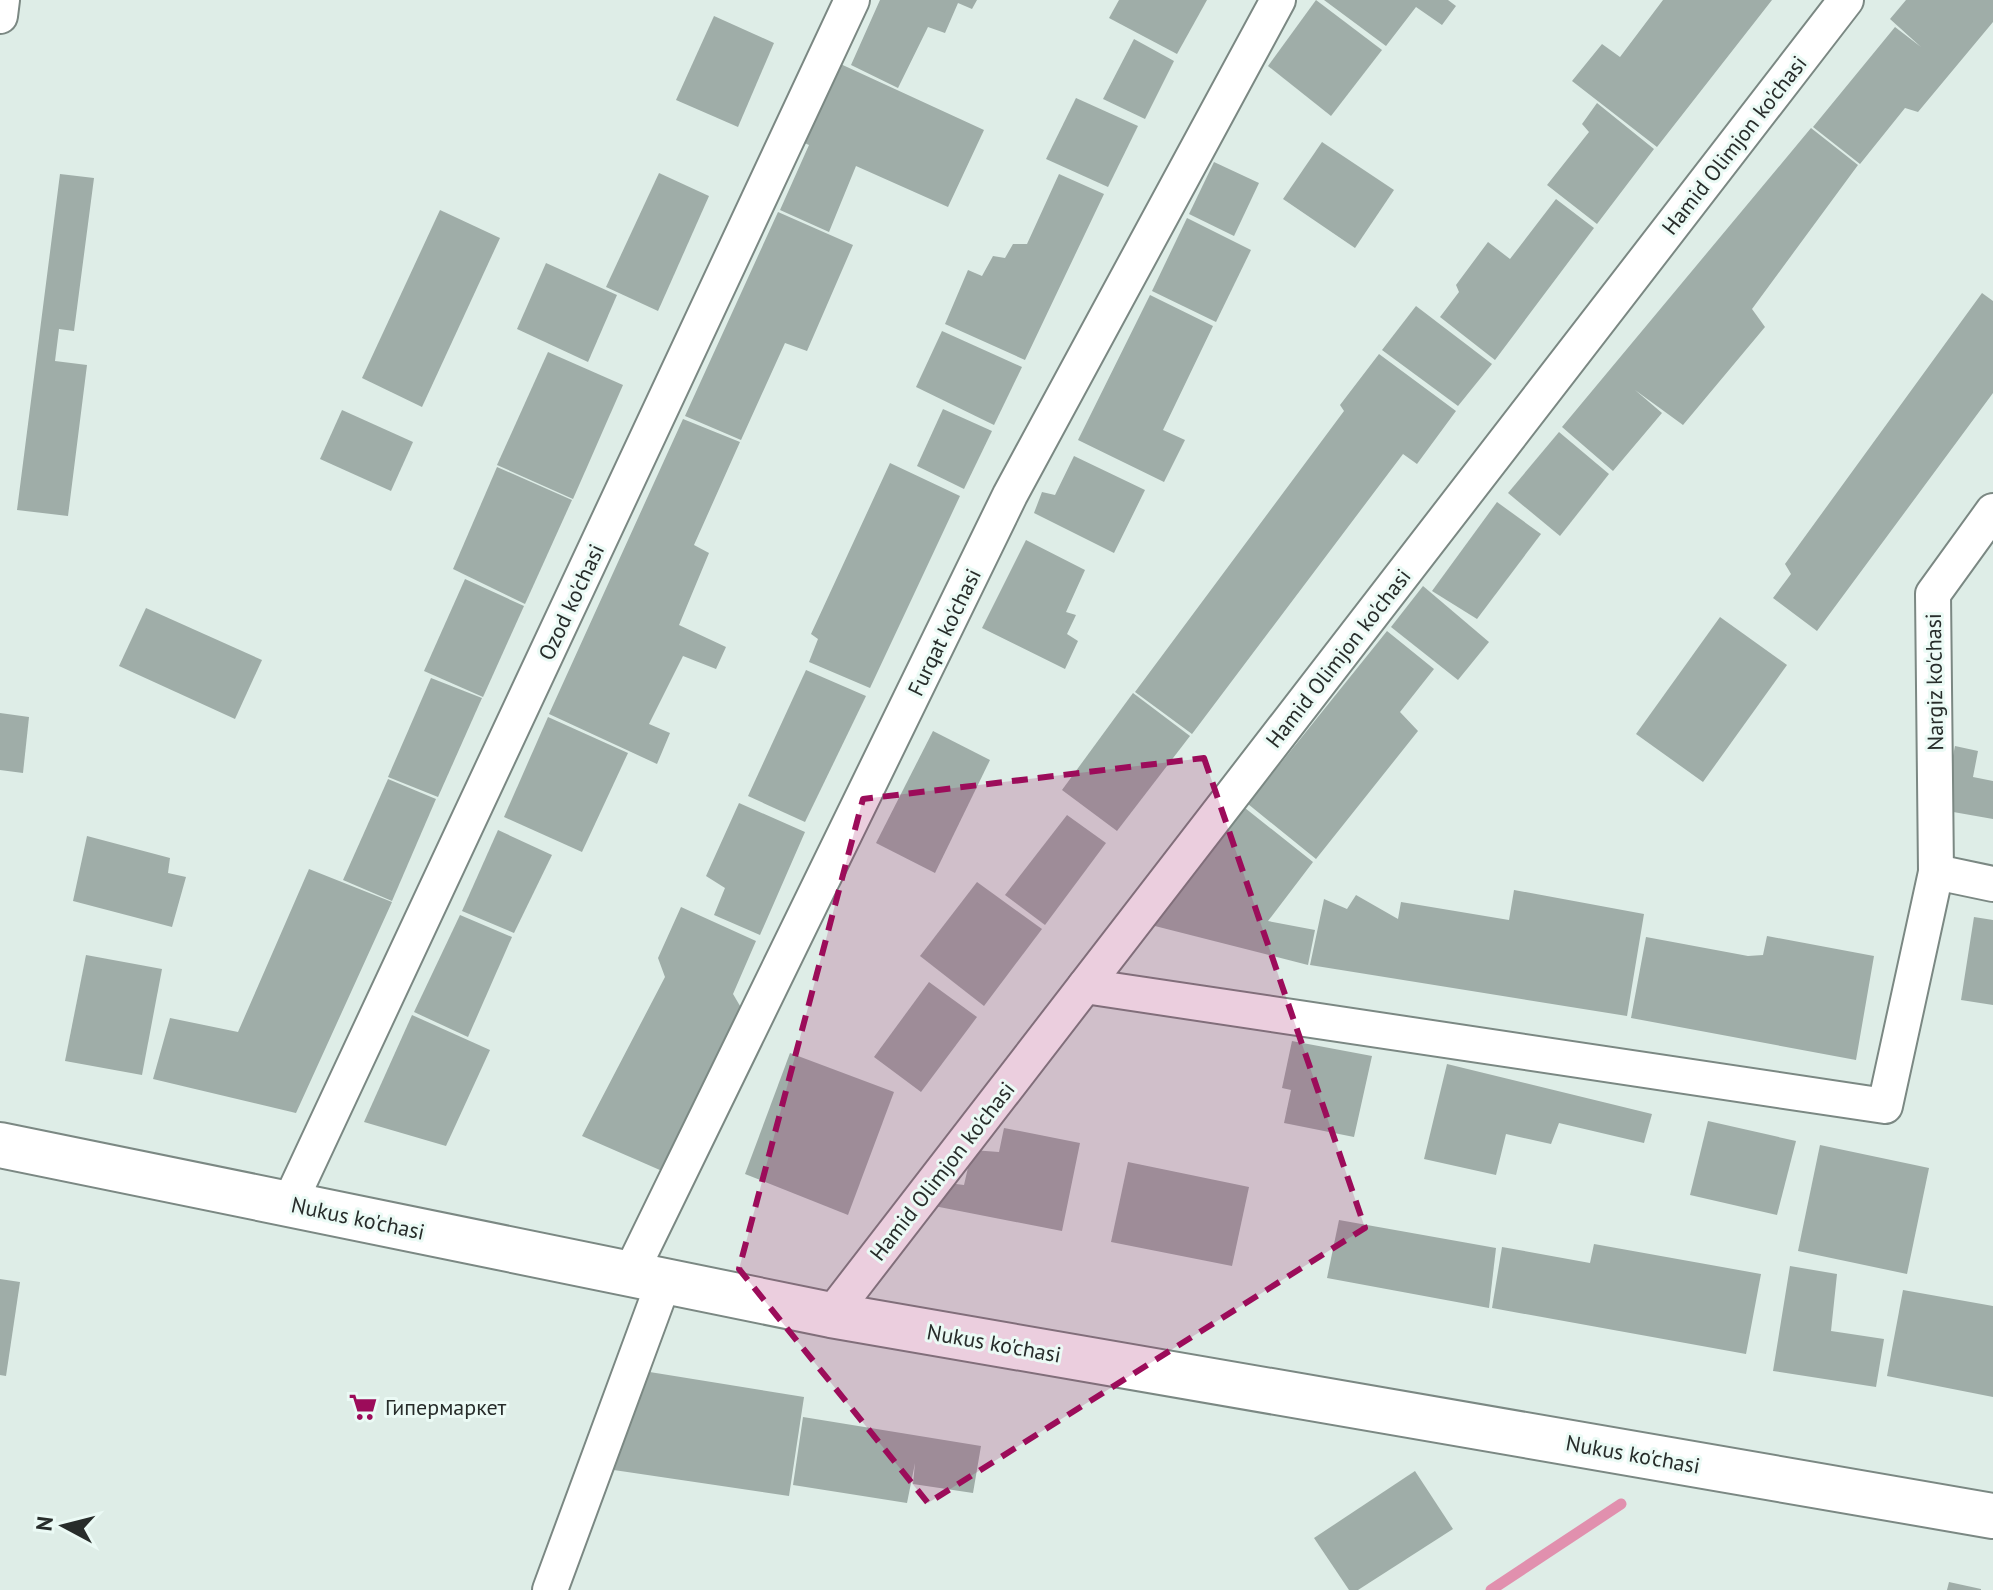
<svg xmlns="http://www.w3.org/2000/svg" width="1993" height="1590" font-family="'PT Sans',sans-serif">
<style>
.lines{fill:none;stroke-linecap:round;stroke-linejoin:round}
.stream{stroke:#e190ae;stroke-width:11}
.building{fill:#9fada8}
.minor-casing{stroke:#7b8883;stroke-width:38}
.secondary-casing{stroke:#7b8883;stroke-width:48}
.minor{stroke:#fff;stroke-width:34}
.secondary{stroke:#fff;stroke-width:44}
.marked{fill:#9c0c5a;fill-opacity:0.2;stroke:#9c0c5a;stroke-width:6;stroke-dasharray:16 10;stroke-linejoin:round}
.labels{text-anchor:middle;dominant-baseline:central;stroke-width:6;stroke-linejoin:round;paint-order:stroke}
.street-label{font-size:22px;fill:#272c2a;stroke:#ebfaf5}
.poi-label{font-size:22px;fill:#272c2a;stroke:#ebfaf5;text-anchor:start}
</style>
<rect width="100%" height="100%" fill="#deede7"/>
<g class="lines">
<polyline class="stream" points="1491,1590 1621,1504"/>
</g>
<g class="building">
<polygon points="880,0 977,0 972,9 958,3 945,33 928,27 898,88 851,65"/>
<polygon points="1119,0 1207,0 1177,54 1109,18"/>
<polygon points="1316,0 1382,50 1331,116 1268,66"/>
<polygon points="1324,0 1448,0 1456,6 1442,25 1416,7 1386,46"/>
<polygon points="1663,0 1772,0 1657,147 1572,81 1602,44 1620,57"/>
<polygon points="1906,0 1993,0 1993,22 1918,112 1905,108 1860,164 1813,127 1895,27 1921,47 1890,19"/>
<polygon points="714,16 774,43 738,127 676,100"/>
<polygon points="1134,39 1174,61 1145,119 1103,99"/>
<polygon points="834,61 984,130 948,207 856,166 829,232 780,210 809,145 798,140"/>
<polygon points="1076,98 1138,126 1108,187 1046,159"/>
<polygon points="1597,103 1654,149 1597,224 1547,185 1589,132 1582,124"/>
<polygon points="1811,128 1858,165 1752,309 1765,327 1683,425 1635,390 1662,413 1613,471 1562,427"/>
<polygon points="1322,142 1394,190 1355,248 1283,199"/>
<polygon points="1214,162 1259,183 1234,236 1189,214"/>
<polygon points="659,173 709,196 658,311 606,287"/>
<polygon points="60,174 94,178 74,331 59,329 55,361 87,365 68,516 17,510"/>
<polygon points="1059,174 1104,194 1025,360 945,324 968,270 982,276 993,256 1005,258 1013,244 1027,244"/>
<polygon points="1556,199 1594,228 1495,360 1440,317 1459,292 1456,285 1488,242 1510,259"/>
<polygon points="440,210 500,238 422,407 362,378"/>
<polygon points="778,212 853,245 807,351 785,343 741,440 685,416"/>
<polygon points="1187,218 1251,250 1216,322 1152,291"/>
<polygon points="546,263 617,295 588,362 517,329"/>
<polygon points="1982,293 1993,301 1993,393 1817,631 1773,598 1791,574 1785,564"/>
<polygon points="1150,295 1213,326 1163,430 1185,440 1164,482 1078,440"/>
<polygon points="1416,306 1492,364 1458,406 1382,350"/>
<polygon points="942,331 1022,367 994,425 916,387"/>
<polygon points="548,352 623,385 573,499 497,465"/>
<polygon points="1379,354 1456,411 1417,464 1403,454 1192,734 1135,692 1344,411 1340,405"/>
<polygon points="943,409 992,431 964,489 917,466"/>
<polygon points="342,410 413,442 391,491 320,459"/>
<polygon points="683,419 740,442 694,545 709,553 679,625 726,647 716,669 683,656 649,724 670,733 657,764 549,714"/>
<polygon points="1559,432 1609,474 1560,536 1508,493"/>
<polygon points="1074,456 1145,490 1114,553 1034,513 1042,492 1055,495"/>
<polygon points="890,463 960,496 870,688 809,662 818,639 811,634"/>
<polygon points="497,467 572,500 525,604 453,569"/>
<polygon points="1497,502 1541,534 1477,619 1432,591"/>
<polygon points="1026,540 1085,570 1066,612 1076,615 1067,634 1078,641 1065,669 982,628"/>
<polygon points="465,579 524,606 483,697 424,671"/>
<polygon points="1423,586 1489,642 1458,680 1391,627"/>
<polygon points="146,608 262,660 235,719 119,666"/>
<polygon points="1720,617 1787,665 1703,782 1636,734"/>
<polygon points="1387,631 1434,669 1400,712 1418,731 1316,859 1248,804"/>
<polygon points="806,670 866,696 805,822 748,796"/>
<polygon points="431,678 482,698 438,797 388,777"/>
<polygon points="1133,693 1190,736 1117,831 1062,790"/>
<polygon points="0,713 29,717 23,773 0,770"/>
<polygon points="548,717 628,753 582,852 504,817"/>
<polygon points="933,731 990,760 935,873 876,843"/>
<polygon points="1955,746 1978,751 1973,777 1993,781 1993,819 1942,810"/>
<polygon points="388,779 436,799 392,901 343,880"/>
<polygon points="739,803 805,832 760,935 714,915 725,888 706,876"/>
<polygon points="1245,808 1313,862 1268,921 1315,930 1308,965 1147,924"/>
<polygon points="1067,815 1106,843 1045,925 1005,895"/>
<polygon points="498,830 552,855 514,933 462,911"/>
<polygon points="87,836 170,858 168,873 186,877 172,927 73,901"/>
<polygon points="309,869 392,902 296,1113 153,1079 170,1018 238,1032"/>
<polygon points="977,882 1042,929 984,1006 920,956"/>
<polygon points="1514,890 1644,914 1627,1016 1310,965 1324,899 1347,909 1356,895 1398,919 1401,902 1509,920"/>
<polygon points="681,907 756,941 733,994 743,1011 669,1174 582,1136 665,977 658,958"/>
<polygon points="460,915 512,937 468,1037 414,1012"/>
<polygon points="1974,917 1993,920 1993,1005 1961,1000"/>
<polygon points="1767,936 1874,956 1856,1060 1631,1018 1646,937 1748,956 1763,955"/>
<polygon points="86,955 162,969 142,1075 65,1061"/>
<polygon points="929,982 977,1017 921,1092 874,1057"/>
<polygon points="412,1015 490,1050 446,1146 364,1122"/>
<polygon points="1292,1041 1372,1056 1354,1137 1284,1123 1291,1090 1282,1088"/>
<polygon points="790,1053 894,1092 848,1215 745,1174"/>
<polygon points="1447,1064 1652,1114 1644,1143 1559,1123 1551,1144 1506,1134 1496,1175 1424,1159"/>
<polygon points="1708,1121 1796,1141 1777,1215 1690,1195"/>
<polygon points="1004,1128 1080,1143 1062,1231 929,1205 933,1181 964,1185 972,1150 999,1152"/>
<polygon points="1820,1145 1929,1168 1907,1274 1798,1251"/>
<polygon points="1128,1162 1249,1187 1232,1266 1111,1242"/>
<polygon points="1339,1220 1496,1248 1489,1308 1327,1278"/>
<polygon points="1594,1244 1761,1274 1746,1354 1492,1308 1502,1247 1590,1263"/>
<polygon points="1790,1266 1837,1274 1831,1331 1884,1339 1876,1387 1773,1371"/>
<polygon points="0,1279 20,1282 6,1376 0,1375"/>
<polygon points="1903,1290 1993,1306 1993,1397 1887,1376"/>
<polygon points="625,1368 804,1397 789,1496 607,1469"/>
<polygon points="803,1417 981,1446 973,1493 913,1484 915,1463 907,1503 793,1485"/>
<polygon points="1415,1471 1453,1529 1358,1590 1349,1590 1314,1538"/>
<polygon points="1949,1582 1981,1589 1981,1590 1947,1590"/>
</g>
<g class="lines">
<defs>
<g id="minor">
<polyline points="0,16 2,0"/>
<polyline points="1936,872 1933,594 1993,511"/>
<polyline points="1085,986 1885,1106 1936,872 1993,884"/>
<polyline points="289,1204 852,0"/>
<polyline points="630,1274 1010,495 1278,0"/>
<polyline points="831,1315 1846,0"/>
<polyline points="550,1590 664,1281"/>
</g>
<polyline id="secondary" points="0,1145 831,1315 1993,1516"/>
</defs>
<use href="#minor" class="minor-casing"/>
<use href="#secondary" class="secondary-casing"/>
<use href="#minor" class="minor"/>
<use href="#secondary" class="secondary"/>
</g>
<path class="marked" d="M1204,758L1365,1228L928,1503L739,1269L863,799Z"/>
<defs>
<symbol id="supermarket-bare" viewBox="-9 -9 18 18"><path d="M-6-5.5h2.5l.6 2H6L4.5 2H-2.5L-4.4-4H-6ZM-1.5 3.2a1.3 1.3 0 1 0 .1 0ZM3 3.2a1.3 1.3 0 1 0 .1 0Z" fill="#9c0c5a" stroke="#ebfaf5" stroke-width="2.5" paint-order="stroke"/></symbol>
</defs>
<g fill-rule="evenodd">
<use href="#supermarket-bare" x="343" y="1387" width="40" height="40"/>
</g>
<g class="labels">
<g class="street-label">
<text transform="translate(1734 145) rotate(-52)">Hamid Olimjon ko'chasi</text>
<text transform="translate(571 602) rotate(-65)">Ozod ko'chasi</text>
<text transform="translate(944 632) rotate(-64)">Furqat ko'chasi</text>
<text transform="translate(1338 658) rotate(-52)">Hamid Olimjon ko'chasi</text>
<text transform="translate(1934 682) rotate(-91)">Nargiz ko'chasi</text>
<text transform="translate(942 1171) rotate(-52)">Hamid Olimjon ko'chasi</text>
<text transform="translate(358 1218) rotate(12)">Nukus ko'chasi</text>
<text transform="translate(994 1343) rotate(10)">Nukus ko'chasi</text>
<text transform="translate(1633 1454) rotate(10)">Nukus ko'chasi</text>
</g>
<g class="poi-label">
<text x="385" y="1407">Гипермаркет</text>
</g>
</g>
<g transform="translate(64 1526) rotate(277)" stroke="#ebfaf5" stroke-width="6" paint-order="stroke">
<path d="M0-6L14 30L0 20L-14 30Z" fill="#272c2a"/>
<text y="-12" font-size="22" font-weight="bold" text-anchor="middle" fill="#272c2a">N</text>
</g>
</svg>
